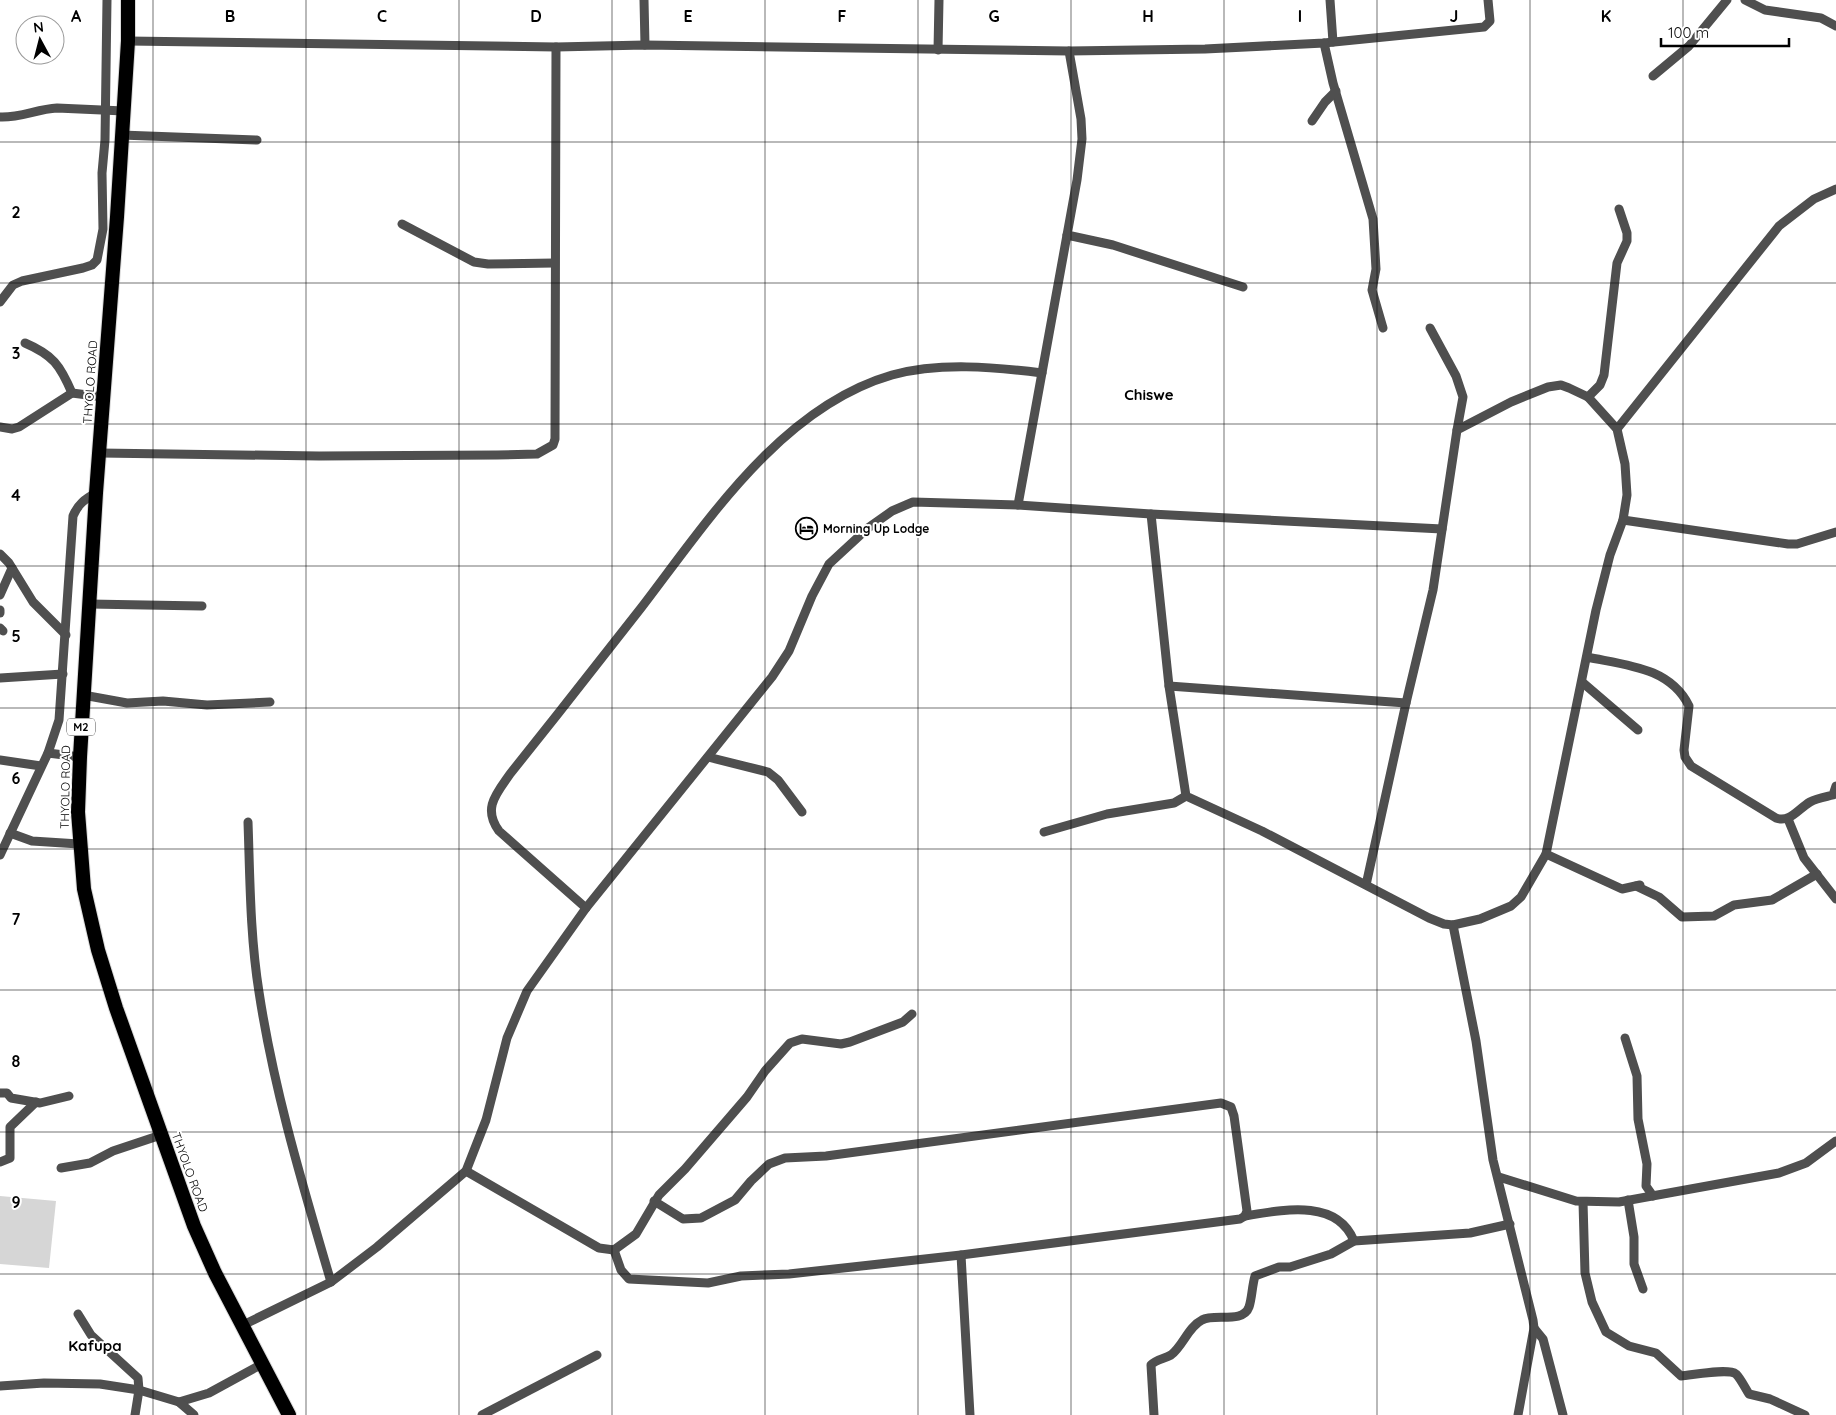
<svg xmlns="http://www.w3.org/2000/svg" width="1836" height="1415" font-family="Quicksand,sans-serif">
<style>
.green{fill:#d6d6d6}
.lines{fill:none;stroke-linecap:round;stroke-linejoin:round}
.trunk-casing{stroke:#dbdbdb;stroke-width:16}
.minor{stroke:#4f4f4f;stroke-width:9}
.trunk{stroke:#000;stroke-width:14}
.grid{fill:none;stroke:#000;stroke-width:1;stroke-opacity:0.55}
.labels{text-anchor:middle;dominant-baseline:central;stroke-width:4;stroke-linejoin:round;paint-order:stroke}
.shield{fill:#fff;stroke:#4c4c4c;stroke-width:1}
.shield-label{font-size:11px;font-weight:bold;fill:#000}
.street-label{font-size:12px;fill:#000;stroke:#fff}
.poi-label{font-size:12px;font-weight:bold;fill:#000;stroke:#fff;text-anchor:start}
.quarter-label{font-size:15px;font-weight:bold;fill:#000;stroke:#fff}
.grid-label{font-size:16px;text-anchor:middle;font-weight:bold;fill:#000;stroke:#fff;stroke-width:4;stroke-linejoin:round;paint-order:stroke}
</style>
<rect width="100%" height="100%" fill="#fff"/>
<polygon class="green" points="0,1196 56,1201 49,1268 0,1264"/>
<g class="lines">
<defs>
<polyline id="trunk" points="128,0 128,41 117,217 96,493 80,757 78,812 84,889 98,950 116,1008 194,1226 215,1273 289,1415"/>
</defs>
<use href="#trunk" class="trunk-casing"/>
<g class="minor">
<polyline points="644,0 645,45"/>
<polyline points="1330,0 1333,42"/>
<polyline points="1745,0 1765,10 1821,18 1836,26"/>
<polyline points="128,41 556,47 645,45 1069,51 1205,49 1324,43 1484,27 1490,21 1488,0"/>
<polyline points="1324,43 1333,83 1373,219 1376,269 1372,290 1383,328"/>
<polyline points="938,50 939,0"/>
<polyline points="1653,76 1689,46 1727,0"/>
<path d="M0,117C20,118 37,109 57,108L124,111"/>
<polyline points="1312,121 1325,102 1336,91"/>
<polyline points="121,135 257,140"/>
<polyline points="402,224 474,262 488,264 554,263"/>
<polyline points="1067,235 1113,245 1243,287"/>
<polyline points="0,302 13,285 22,281 83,268 92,265 97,260 103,229 102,173 105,140 107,0"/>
<polyline points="1430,328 1456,376 1463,397 1457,430"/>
<path d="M25,343C53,355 60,365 72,393"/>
<polyline points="1588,397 1600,385 1604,375 1617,263 1627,241 1627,233 1619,209"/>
<polyline points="0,427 12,429 19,427 72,393 103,397"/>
<polyline points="1617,429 1779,226 1814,199 1836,189"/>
<polyline points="100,453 319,456 497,455 537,454 553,445 555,439 556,47"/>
<polyline points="1018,505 1077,180 1082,139 1081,119 1069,51"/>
<polyline points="1151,514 1169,686 1186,796 1262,831 1429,918 1444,924 1453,925 1480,919 1511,906 1521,897 1546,854 1596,610 1610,555 1623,520 1627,495 1625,464 1617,429 1588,397 1569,388 1561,385 1548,387 1511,402 1457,430 1433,590 1406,703 1366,885"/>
<polyline points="1623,520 1788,544 1797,544 1836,532"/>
<polyline points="0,554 9,563 33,602 66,635"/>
<polyline points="0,595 12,568"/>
<polyline points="89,604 202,606"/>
<polyline points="0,610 0,613"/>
<polyline points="0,628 3,631"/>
<path d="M1587,657C1625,665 1670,667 1689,706L1684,750L1685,757L1691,766L1776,818C1790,823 1798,809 1810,802C1817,798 1825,797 1833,795L1836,786"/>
<polyline points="0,678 63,674"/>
<polyline points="1582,682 1638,730"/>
<polyline points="1169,686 1406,703"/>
<polyline points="83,695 127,703 163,701 207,705 270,702"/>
<polyline points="48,753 80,757"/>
<polyline points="708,757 768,772 778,780 802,812"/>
<polyline points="0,760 41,766"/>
<polyline points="1788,819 1804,858 1836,899"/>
<path d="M248,822C250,878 250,936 259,992C274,1091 303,1186 331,1282"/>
<polyline points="1044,832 1107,814 1174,803 1186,796"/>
<polyline points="10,833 32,841 79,844"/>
<polyline points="1546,854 1622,889 1640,885"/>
<path d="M0,855L48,753L59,720L73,516C78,504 85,499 96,493"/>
<polyline points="1636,886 1659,897 1682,917 1714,916 1734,905 1772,900 1817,874"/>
<path d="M586,908L499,831C482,808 497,793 510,774C554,719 598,663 641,608C707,522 781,407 892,375C940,362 993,367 1042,373"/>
<polyline points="1453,925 1476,1041 1493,1160 1533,1320 1534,1328 1518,1415"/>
<polyline points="1625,1038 1637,1076 1638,1119 1647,1164 1646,1186 1653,1196"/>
<polyline points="0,1093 7,1093 11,1098 40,1103 69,1096"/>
<polyline points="0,1162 10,1158 10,1127 36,1102"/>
<polyline points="61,1168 90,1163 113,1151 161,1135"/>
<polyline points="466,1171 599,1248 614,1250 636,1234 659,1195 685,1169 747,1097 765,1071 790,1043 802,1039 841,1044 850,1042 903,1022 912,1014"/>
<polyline points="1499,1177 1576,1201 1619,1202 1779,1173 1806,1163 1836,1141"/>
<polyline points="1628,1200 1634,1237 1634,1264 1643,1289"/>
<path d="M1583,1202L1585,1273L1592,1302L1606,1332L1629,1346L1656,1353L1681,1376C1693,1375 1728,1368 1736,1374C1741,1379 1745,1388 1749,1394L1770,1399L1805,1415"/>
<path d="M1245,1216C1282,1210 1337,1198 1354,1241"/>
<polyline points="614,1250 621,1270 629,1279 708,1283 741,1276 789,1274 961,1255 1240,1219 1245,1216 1247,1211 1234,1116 1231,1107 1221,1103 826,1156 785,1158 769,1164 751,1181 735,1200 701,1218 683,1219 654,1201"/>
<polyline points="961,1255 970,1415"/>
<polyline points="78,1314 91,1335 138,1378 139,1390 135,1415"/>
<polyline points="243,1325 331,1282 377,1247 466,1171 486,1120 507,1038 527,991 586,908 772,677 789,651 812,596 829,564 868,528 892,511 913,502 1018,505 1151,514 1442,529"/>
<polyline points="1534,1328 1543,1339 1563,1415"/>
<polyline points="0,1386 44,1383 100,1384 139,1390 179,1402 209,1393 262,1364"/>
<polyline points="179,1402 194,1415"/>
<polyline points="482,1415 597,1355"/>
<path d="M1154,1415L1151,1365C1156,1359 1164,1359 1171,1355C1183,1346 1188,1327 1202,1320C1214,1313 1243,1324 1249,1307C1252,1298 1252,1286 1255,1276L1279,1267H1290L1331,1254L1354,1241L1470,1233L1510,1224"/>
</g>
<use href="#trunk" class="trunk"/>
</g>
<path class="grid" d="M153,0V1415M306,0V1415M459,0V1415M612,0V1415M765,0V1415M918,0V1415M1071,0V1415M1224,0V1415M1377,0V1415M1530,0V1415M1683,0V1415M0,142H1836M0,283H1836M0,424H1836M0,566H1836M0,708H1836M0,849H1836M0,990H1836M0,1132H1836M0,1274H1836"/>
<defs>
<symbol id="hotel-ring" viewBox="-11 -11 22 22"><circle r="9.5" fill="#fff" stroke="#000" stroke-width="1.5"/><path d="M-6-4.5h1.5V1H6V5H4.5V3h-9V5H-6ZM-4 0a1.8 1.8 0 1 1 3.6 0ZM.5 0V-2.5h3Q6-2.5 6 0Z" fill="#000"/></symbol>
</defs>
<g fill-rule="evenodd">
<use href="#hotel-ring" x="794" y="516" width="25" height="25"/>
</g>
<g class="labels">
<rect class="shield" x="67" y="718.5" width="28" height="17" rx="4"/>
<g class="shield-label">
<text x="81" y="727">M2</text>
</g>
<g class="street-label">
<text transform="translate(90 382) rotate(-86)">THYOLO ROAD</text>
<text transform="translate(65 787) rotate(-89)">THYOLO ROAD</text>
<text transform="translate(190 1172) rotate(70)">THYOLO ROAD</text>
</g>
<g class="poi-label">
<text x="823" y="528">Morning Up Lodge</text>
</g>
<g class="quarter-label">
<text x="1149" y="394">Chiswe</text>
<text x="95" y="1345">Kafupa</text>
</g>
</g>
<g class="grid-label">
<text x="76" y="22">A</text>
<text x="230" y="22">B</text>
<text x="382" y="22">C</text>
<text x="536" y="22">D</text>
<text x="688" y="22">E</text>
<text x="842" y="22">F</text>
<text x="994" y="22">G</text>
<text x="1148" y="22">H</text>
<text x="1300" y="22">I</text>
<text x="1454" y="22">J</text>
<text x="1606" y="22">K</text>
<text x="16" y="218">2</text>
<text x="16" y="359">3</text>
<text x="16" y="501">4</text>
<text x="16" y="642">5</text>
<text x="16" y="784">6</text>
<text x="16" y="925">7</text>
<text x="16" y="1067">8</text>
<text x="16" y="1208">9</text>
</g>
<g transform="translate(40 40) rotate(353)"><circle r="24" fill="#ffffff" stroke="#999999"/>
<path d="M0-4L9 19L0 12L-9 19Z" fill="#000000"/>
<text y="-8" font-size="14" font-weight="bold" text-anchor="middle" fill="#000000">N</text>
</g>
<path d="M1661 38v8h128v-8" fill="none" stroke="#000000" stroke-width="2.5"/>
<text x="1668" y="38" font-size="15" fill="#000000" stroke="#ffffff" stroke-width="4" paint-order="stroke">100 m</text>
</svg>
